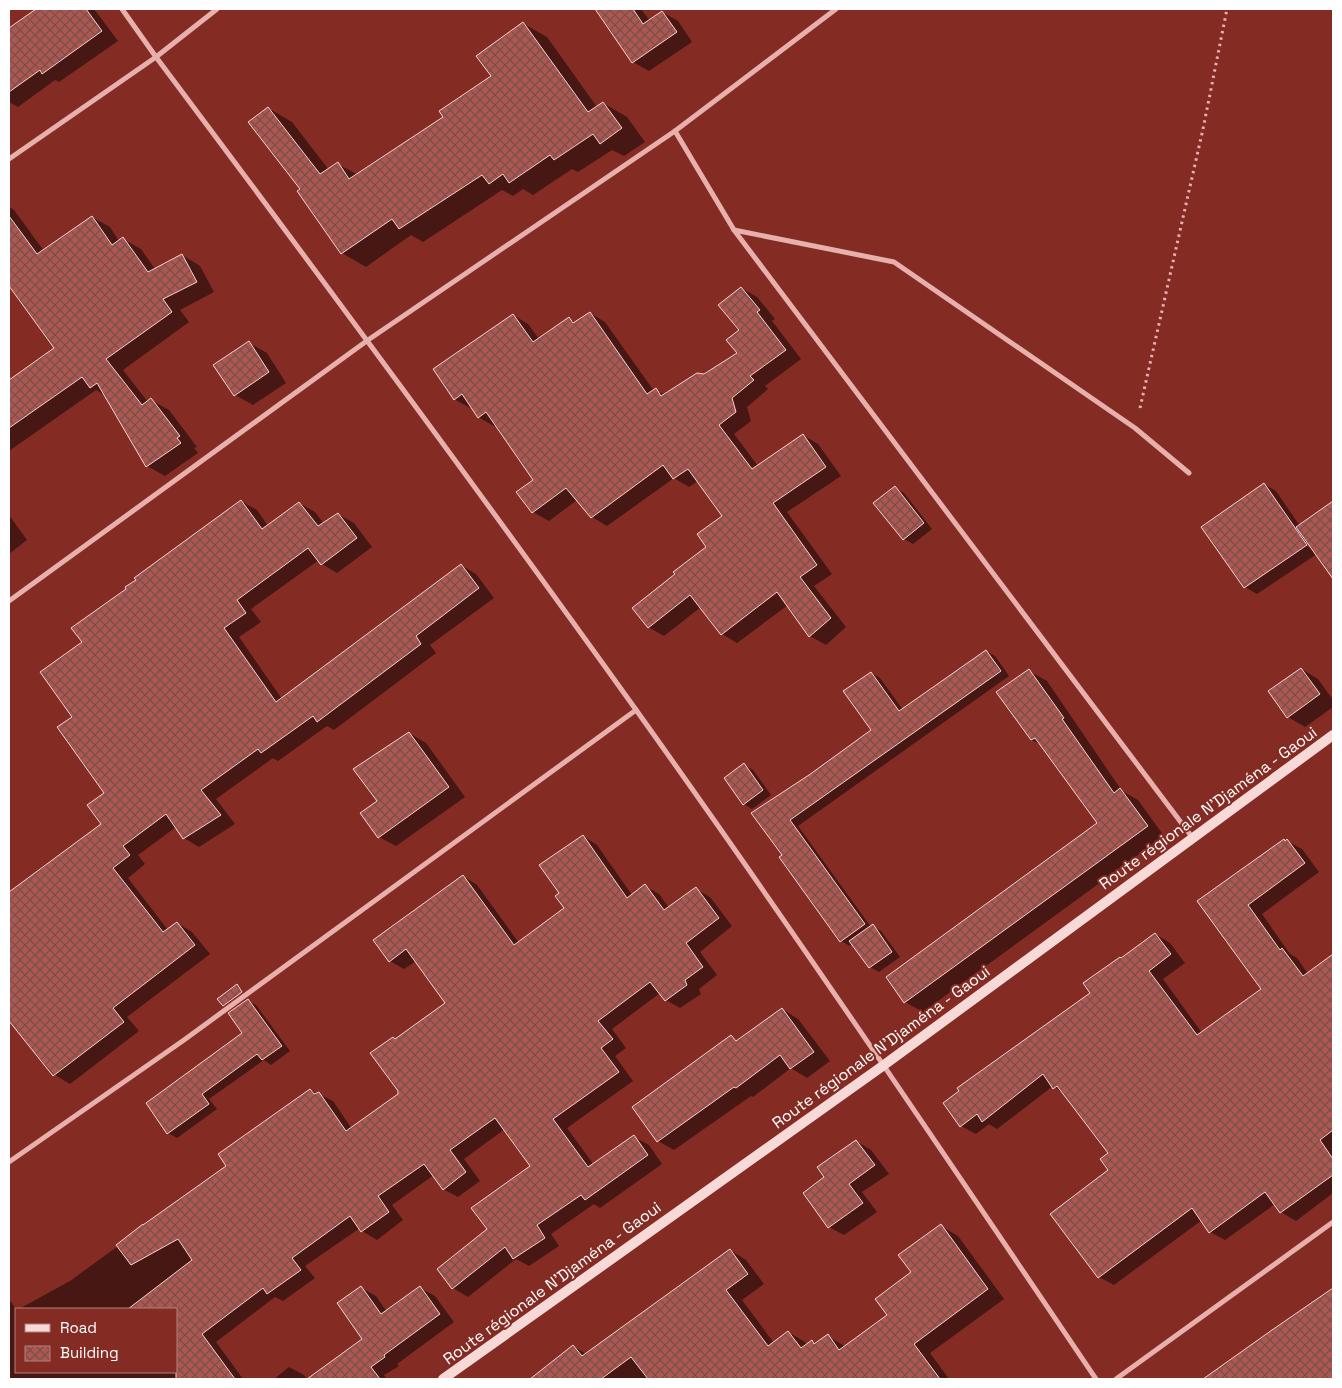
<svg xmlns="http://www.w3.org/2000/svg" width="1342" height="1388" font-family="'Space Grotesk',sans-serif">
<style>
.shadow{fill:#0007;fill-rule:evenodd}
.building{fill:url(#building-cross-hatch);stroke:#f6d3d1}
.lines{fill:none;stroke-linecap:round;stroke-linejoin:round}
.path{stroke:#e8b0ad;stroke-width:3;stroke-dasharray:2.5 4;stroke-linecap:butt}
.street{stroke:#e8b0ad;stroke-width:5}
.secondary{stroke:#f7d9d7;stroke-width:10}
.labels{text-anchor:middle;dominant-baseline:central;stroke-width:4;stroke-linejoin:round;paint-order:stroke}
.street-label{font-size:16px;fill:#fff;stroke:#842b24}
</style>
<defs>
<pattern id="building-cross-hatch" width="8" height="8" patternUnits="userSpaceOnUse" patternTransform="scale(1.25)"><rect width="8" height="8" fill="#ae5650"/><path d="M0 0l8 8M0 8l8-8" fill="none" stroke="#78504e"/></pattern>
</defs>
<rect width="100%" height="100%" fill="#842b24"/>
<g class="shadow">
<polygon points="38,9 94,9 118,41 59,82 55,80 18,107 9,102 9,53 21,43 10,29"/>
<polygon points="597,9 641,9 650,21 662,12 678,21 692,42 649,71 633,62"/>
<polygon points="524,24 547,37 597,107 603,103 627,117 645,142 624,156 612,150 578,172 572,169 533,195 523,189 513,196 502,190 423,242 411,235 366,267 342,253 299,191 301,189 268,108 292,122 329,170 338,164 358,175 445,118 492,76"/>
<polygon points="9,207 14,210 44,251 92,217 110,227 119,241 123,239 141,249 155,269 182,255 200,266 214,292 180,310 189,322 123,370 148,402 151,400 169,410 197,447 194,448 198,453 165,476 147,466 106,396 96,390 9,451 9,382 56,349 9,284"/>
<polygon points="741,288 757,297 775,319 772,321 801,359 765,386 768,389 747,407 751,421 734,434 758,466 803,435 818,444 841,476 787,512 832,574 814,586 846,627 826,645 810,636 788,605 737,643 722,634 701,607 664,636 648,627 708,547 724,517 698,481 689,487 674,478 607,526 592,517 577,500 549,521 533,512 535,480 496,424 494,426 478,417 472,407 470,408 454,399 513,315 528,324 539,339 569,319 576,323 590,313 605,322 654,391 656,390 665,395 705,376 738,354 741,331"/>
<polygon points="249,343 267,353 286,383 253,405 235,395"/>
<path d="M1264,484L1276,491L1300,526L1333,503V571L1326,566L1317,554L1257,594L1245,587ZM1302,541L1312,547V549L1301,543Z"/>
<polygon points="895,488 904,493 932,529 913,544 904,539"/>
<polygon points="241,501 257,510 268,526 299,503 315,512 324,524 338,514 354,523 372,547 337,573 322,564 319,560 251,609 261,622 239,637 282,699 461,565 476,574 494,598 430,645 436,653 334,730 327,726 278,761 273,758 216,799 235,824 199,847 184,838 176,827 138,855 145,864 128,878 168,930 177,923 192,932 210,954 127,1017 139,1031 70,1084 55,1075 28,1043 30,1042 9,1015 9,893 103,824 106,793 74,718 83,643 128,589"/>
<polygon points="9,515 27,540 9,554"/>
<polygon points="986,651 995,656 1009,676 798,826 871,927 873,926 881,931 900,957 879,972 870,967 853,944 850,946 841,941 781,857 783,856 753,813 810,776 873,730 871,673 880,678 903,710"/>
<polygon points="1301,669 1318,679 1333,700 1333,707 1305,727 1288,717"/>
<polygon points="1029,671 1047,681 1122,791 1138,800 1164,836 923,1012 905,1002 1099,823 1041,745 1032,740 998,692"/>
<polygon points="409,733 426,743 465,797 396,846 379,837 379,802"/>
<polygon points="744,765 753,770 771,795 752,809 744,804"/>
<polygon points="583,836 597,845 632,895 645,886 659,894 669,908 696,889 710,897 732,926 700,952 717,975 699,989 701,994 680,1008 666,1000 660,993 612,1029 626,1048 615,1056 633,1081 567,1128 594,1165 634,1137 649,1145 662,1164 600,1208 594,1204 551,1234 559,1246 529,1266 516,1259 468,1297 453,1288 438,1270 488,1229 532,1166 505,1129 464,1159 480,1181 458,1197 443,1189 434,1175 392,1205 403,1220 377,1240 362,1231 360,1228 305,1266 315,1278 283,1301 275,1297 216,1342 243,1379 9,1379 9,1299 16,1309 16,1372 176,1372 176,1309 19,1309 70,1281 228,1166 310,1090 333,1101 352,1129 400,1095 393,1038 397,1040 447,1003 416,961 404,969 390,961 463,876 477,885 519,943 566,908 561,894"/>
<polygon points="1287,841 1302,849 1319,872 1262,914 1290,954 1297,958 1308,974 1333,955 1333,1193 1296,1221 1281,1212 1275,1204 1225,1240 1210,1232 1202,1220 1114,1285 1099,1277 1110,1170 1109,1153 1064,1094 1053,1086 997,1129 989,1124 976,1134 961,1126 1092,994 1122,959 1155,934 1170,943 1185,963 1163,979 1202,1033 1262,990 1199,901"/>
<polygon points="248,1001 256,1005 290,1051 271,1065 264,1060 209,1099 217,1109 177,1138 168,1133 244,1034"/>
<polygon points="782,1009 798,1019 830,1061 807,1078 791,1068 753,1097 751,1096 674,1150 658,1141 731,1037 738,1041"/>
<polygon points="856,1141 871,1150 889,1174 862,1192 877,1212 844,1235 829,1227 826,1178"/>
<polygon points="941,1226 958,1236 1004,1299 930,1353 949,1379 532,1379 573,1346 586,1354 730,1250 746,1260 764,1284 742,1300 774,1343 788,1332 805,1342 807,1345 812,1342 816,1345 828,1336 846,1347 888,1315"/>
<polygon points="361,1288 376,1296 387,1312 420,1288 435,1296 454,1322 397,1364 399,1366 384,1375 386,1378 385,1379 310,1379 364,1339"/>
<polygon points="1333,1290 1333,1379 1206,1379"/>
<polygon points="289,1367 304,1375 307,1379 274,1379"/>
</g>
<g class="building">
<polygon points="36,9 86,9 102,31 42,74 40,70 9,92 9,28"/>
<polygon points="595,9 633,9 643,24 662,11 677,32 632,63"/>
<polygon points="523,22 588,112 603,102 622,128 600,144 593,134 554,160 550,155 509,183 503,174 489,184 482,175 399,229 392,219 341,254 297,191 300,189 248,122 268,107 320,174 338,162 349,179 443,117 439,111 491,76 476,56"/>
<polygon points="9,216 37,254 92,216 112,245 123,237 148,272 182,254 197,282 163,299 172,312 106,359 142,405 151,398 180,436 177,438 181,443 146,467 97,383 90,388 82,377 9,428 9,380 54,348 9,286"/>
<polygon points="741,287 760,310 757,312 786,350 750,376 754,380 732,398 736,412 719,425 752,469 803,434 826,467 773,503 817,565 800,577 831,618 809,637 777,592 721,635 690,595 648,628 632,608 675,574 673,572 706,547 697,534 722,516 688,469 673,479 663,465 591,518 566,488 532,513 516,492 533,480 486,412 478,418 462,394 454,400 433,369 513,314 533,342 569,317 573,323 590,312 647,394 656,388 661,396 697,373 704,374 737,353 726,340 739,330 718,305"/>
<polygon points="249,341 269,372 234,396 213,365"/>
<polygon points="1264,483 1307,545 1244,588 1201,527"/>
<polygon points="895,486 924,523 903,540 873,503"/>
<polygon points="241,500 262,529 299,502 318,526 338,513 357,538 321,565 308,548 237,600 246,613 224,628 276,702 461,564 479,588 416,636 421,644 317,722 313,716 261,753 258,749 201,790 221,815 183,839 166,814 123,846 130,855 113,868 163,932 177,922 195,945 113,1008 124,1022 53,1076 9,1021 9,892 101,824 87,805 104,793 57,727 72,717 40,672 82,642 71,628 126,589 125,587 136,580 134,578"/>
<polygon points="1333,501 1333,579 1296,527"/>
<polygon points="986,650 1001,671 790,820 865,924 840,942 779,857 782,855 751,813 809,775 871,730 843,691 871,672 899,711"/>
<polygon points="1301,668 1320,694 1287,718 1268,691"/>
<polygon points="1029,669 1064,718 1062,719 1114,793 1120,788 1148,826 904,1003 886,977 1097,823 1035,738 1031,740 996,692"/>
<polygon points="409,732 449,787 378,838 360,813 377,801 353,769"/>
<polygon points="744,763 763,790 743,805 724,778"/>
<polygon points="583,835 627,898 645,884 664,910 696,887 719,918 686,943 703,967 685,980 687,985 665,1001 650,982 598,1021 613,1039 601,1048 619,1072 553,1119 588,1167 634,1135 648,1155 585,1200 581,1195 537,1225 545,1238 513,1259 505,1247 452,1289 437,1269 487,1229 471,1208 530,1166 495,1118 450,1150 466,1172 443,1190 424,1164 378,1196 389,1212 361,1232 350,1216 292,1258 301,1270 267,1294 263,1288 202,1334 235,1379 176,1379 176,1309 128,1309 192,1260 178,1239 131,1265 116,1245 143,1224 143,1225 226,1166 218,1154 310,1089 314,1094 319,1092 346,1131 398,1094 398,1091 370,1053 393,1037 395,1039 445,1003 406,949 389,962 373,940 463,875 514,945 564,908 555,896 559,893 539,865"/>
<polygon points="1284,839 1285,841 1287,839 1305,863 1248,905 1280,950 1282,948 1303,976 1333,954 1333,1130 1320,1140 1333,1159 1333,1175 1280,1213 1265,1192 1209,1233 1192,1208 1098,1278 1050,1214 1108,1170 1100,1159 1108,1153 1057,1086 1053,1089 1043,1074 982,1122 977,1114 960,1127 943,1103 959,1091 957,1088 1090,993 1083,983 1120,957 1121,958 1155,933 1171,954 1149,971 1197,1035 1261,989 1197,901"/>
<polygon points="873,924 892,952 869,968 849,941"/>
<polygon points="237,984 242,992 223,1006 217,999"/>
<polygon points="248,999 282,1046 262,1060 257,1054 202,1094 209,1104 167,1134 146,1103 242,1033 228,1013"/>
<polygon points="782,1008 814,1052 790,1069 780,1055 736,1088 734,1087 657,1142 632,1107 731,1035 736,1041"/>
<polygon points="856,1140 875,1165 849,1184 863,1203 828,1228 803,1193 824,1177 817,1167"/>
<polygon points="941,1224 988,1289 914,1344 940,1379 648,1379 631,1357 601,1379 530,1379 573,1345 582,1356 730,1249 748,1274 726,1290 768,1346 788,1331 801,1348 812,1340 814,1344 828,1334 839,1350 887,1315 875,1299 911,1272 898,1255"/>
<polygon points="361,1286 381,1314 420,1286 440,1314 384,1355 385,1357 371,1367 380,1379 307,1379 362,1339 337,1303"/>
<polygon points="1333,1288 1333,1379 1203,1379 1272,1330"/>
</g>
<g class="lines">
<polyline class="path" points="1140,408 1203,129 1227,9"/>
<g class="street">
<path d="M122,9L156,57C317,272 477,488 634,707C792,928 944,1154 1096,1379"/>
<polyline points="675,131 734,230 1192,837"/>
<polyline points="9,159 156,57 217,9"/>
<polyline points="734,230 894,262 1135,428 1189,473"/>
<polyline points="9,601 368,340 675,131 836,9"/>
<polyline points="9,1162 184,1040 636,710"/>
<polyline points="1116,1379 1333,1222"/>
</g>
<polyline class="secondary" points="443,1379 884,1065 1333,735"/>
</g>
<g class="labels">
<g class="street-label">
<text transform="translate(1208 808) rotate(-36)">Route régionale N'Djaména - Gaoui</text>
<text transform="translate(881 1047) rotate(-36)">Route régionale N'Djaména - Gaoui</text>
<text transform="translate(552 1283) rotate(-36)">Route régionale N'Djaména - Gaoui</text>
</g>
</g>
<rect width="1342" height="1388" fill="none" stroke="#ffffff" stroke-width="20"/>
<rect x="15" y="1308" width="162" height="65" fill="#842b24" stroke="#b5807c"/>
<rect x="25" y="1324" width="25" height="8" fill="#f7d9d7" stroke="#b5807c"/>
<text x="60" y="1333" font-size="15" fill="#ffffff">Road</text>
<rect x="25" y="1346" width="25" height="15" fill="url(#building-cross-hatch)" stroke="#b5807c"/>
<text x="60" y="1358" font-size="15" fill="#ffffff">Building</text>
</svg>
